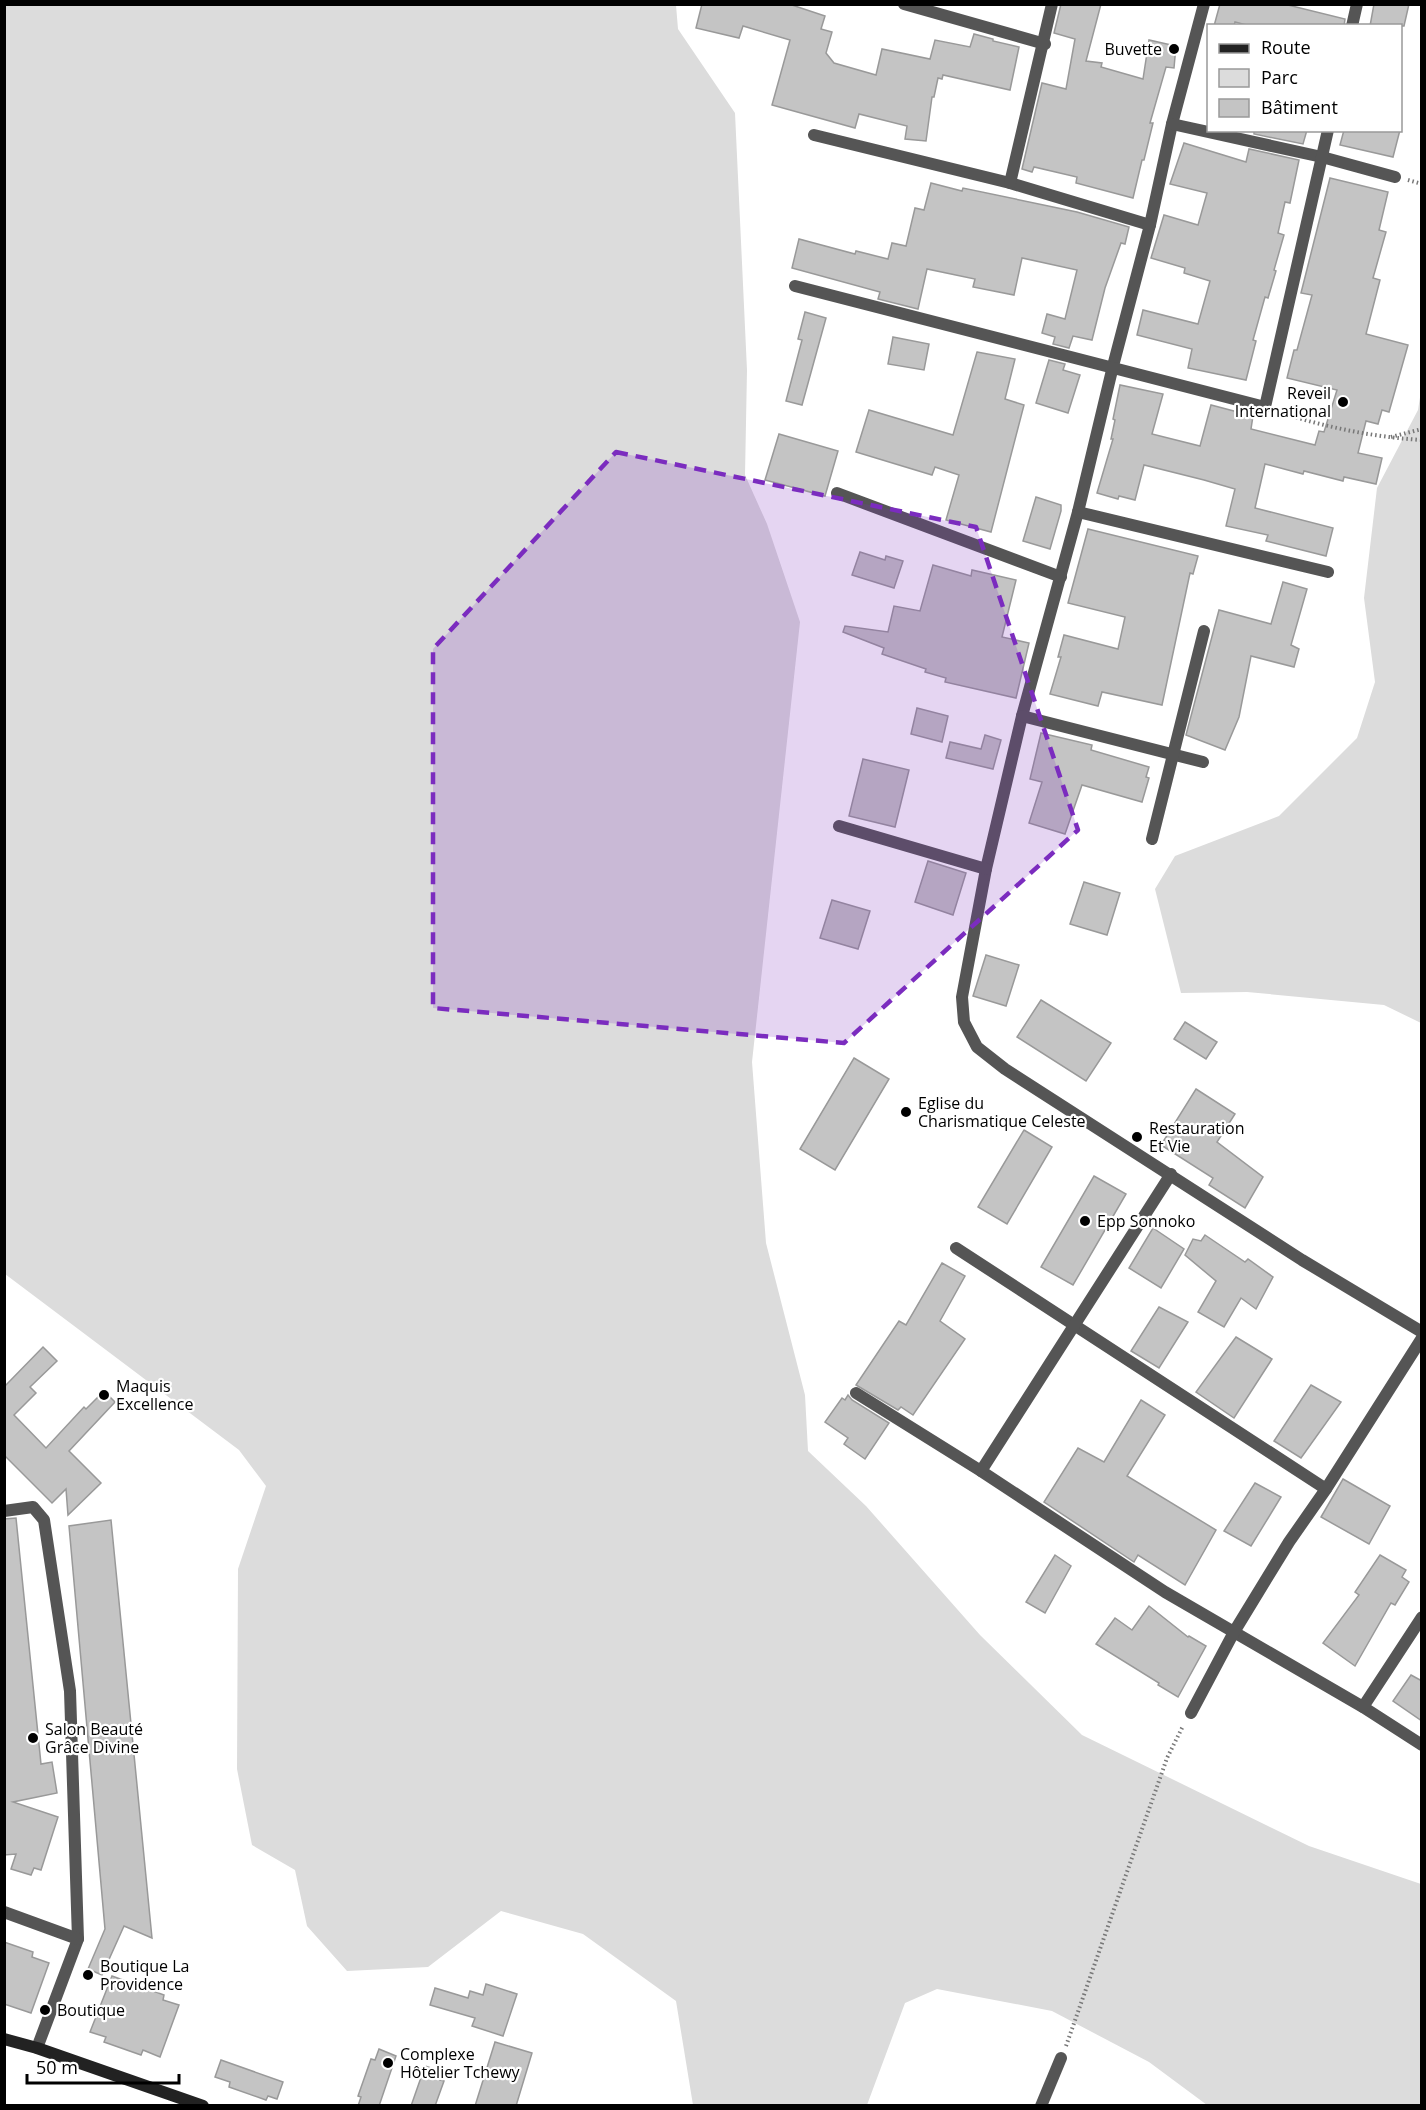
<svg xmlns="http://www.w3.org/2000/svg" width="1426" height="2110" font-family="'Open Sans',sans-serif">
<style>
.green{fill:#dcdcdc}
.building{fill:#c4c4c4;stroke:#999;stroke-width:1.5}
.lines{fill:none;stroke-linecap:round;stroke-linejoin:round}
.path{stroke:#777;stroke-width:4;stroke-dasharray:1.5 3;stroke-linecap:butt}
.street{stroke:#555;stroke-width:12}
.secondary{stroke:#222;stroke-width:12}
.marked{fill:#7b2cbf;fill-opacity:0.2;stroke:#7b2cbf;stroke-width:4.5;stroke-dasharray:12 8;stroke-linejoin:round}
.poi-dot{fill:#000;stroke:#fff;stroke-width:2}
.labels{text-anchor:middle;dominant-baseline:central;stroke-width:4.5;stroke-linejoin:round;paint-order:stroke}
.poi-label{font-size:16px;fill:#000;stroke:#fff;text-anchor:start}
</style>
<rect width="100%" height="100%" fill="#fff"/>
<g class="green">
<polygon points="4,5 676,5 678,29 735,113 747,370 745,475 767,524 800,622 752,1062 766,1243 805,1395 808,1451 866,1506 980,1635 1082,1735 1309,1846 1421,1884 1421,2105 1207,2105 1149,2062 1052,2011 937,1989 905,2003 867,2105 693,2105 676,2001 583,1934 501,1911 428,1967 347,1971 307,1926 295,1870 252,1845 237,1769 238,1569 266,1486 239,1450 5,1274"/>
<polygon points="1421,391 1421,1023 1384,1005 1247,992 1181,993 1155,889 1175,856 1279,816 1357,738 1375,682 1364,598 1377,488 1418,410"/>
</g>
<g class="building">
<polygon points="702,4 789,4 825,16 821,29 832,32 826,53 834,63 876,75 882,49 930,59 935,40 970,47 974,34 993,39 993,41 1019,47 1010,90 943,75 942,79 938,78 934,97 932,97 926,141 905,139 907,126 859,114 855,128 772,105 790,40 743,26 739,38 696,28"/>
<polygon points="1061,4 1101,4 1086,61 1102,63 1101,67 1143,79 1149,40 1176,46 1174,68 1166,67 1150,123 1153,123 1144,160 1142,160 1133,198 1076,183 1077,177 1034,167 1032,172 1022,169 1042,83 1066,89 1075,39 1054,33"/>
<polygon points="1220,4 1284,4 1345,19 1344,26 1250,26 1235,22 1234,26 1214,26"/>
<polygon points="1374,4 1409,4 1404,26 1370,26"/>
<polygon points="1254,130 1307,130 1303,144 1254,134"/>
<polygon points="1344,130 1400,130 1393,157 1340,145"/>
<polygon points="1184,143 1246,162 1249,149 1299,160 1290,203 1285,202 1278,233 1284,235 1274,270 1276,271 1268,298 1265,297 1253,340 1256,341 1246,380 1188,368 1192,349 1137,335 1143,310 1198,324 1210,281 1184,273 1185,268 1151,258 1164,215 1198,225 1207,193 1170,184"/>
<polygon points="1330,178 1388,192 1379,230 1386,232 1373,278 1380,280 1366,334 1408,345 1389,412 1382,410 1378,424 1366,421 1358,453 1382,458 1376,484 1344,477 1343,481 1304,471 1303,474 1265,464 1255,508 1333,528 1326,556 1266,541 1268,535 1226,526 1235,489 1204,480 1144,465 1135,500 1119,496 1118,499 1097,493 1113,439 1111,439 1115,420 1113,419 1120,385 1163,394 1152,434 1200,446 1211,405 1253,416 1251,429 1315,445 1319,431 1324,432 1337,390 1287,378 1294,350 1297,350 1312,295 1301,293"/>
<polygon points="931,183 962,191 963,188 1077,212 1129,227 1125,244 1121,243 1105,288 1092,340 1073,336 1069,348 1053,344 1055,337 1042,333 1047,314 1065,319 1077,270 1022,258 1014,295 973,287 975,279 927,269 918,309 878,299 880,292 792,268 799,239 855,254 856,251 888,259 892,243 906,246 915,208 924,210"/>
<polygon points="805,312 826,318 802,405 786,401 802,340 798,339"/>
<polygon points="893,337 929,344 924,370 888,364"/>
<polygon points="977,352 1015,359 1005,399 1024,405 991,532 946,520 959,475 935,467 932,475 856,452 869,410 953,435"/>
<polygon points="1049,360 1065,364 1063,370 1080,375 1068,413 1036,403"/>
<polygon points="779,434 838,451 825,496 765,480"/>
<polygon points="1036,497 1061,505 1061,511 1050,549 1023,541"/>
<polygon points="1088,529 1198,556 1193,574 1190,573 1162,705 1102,692 1098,706 1050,694 1061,657 1058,657 1064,635 1118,649 1125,617 1068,603"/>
<polygon points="860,552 885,560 886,556 903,561 894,588 852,575"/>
<polygon points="933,565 971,576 972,570 1016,580 1002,637 1029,643 1016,698 945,682 946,678 925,672 926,669 882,654 884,648 843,632 845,626 888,632 894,606 920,611"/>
<polygon points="1283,582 1307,589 1291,645 1299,649 1294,667 1251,656 1239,717 1225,750 1186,735 1219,610 1271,624"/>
<polygon points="917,708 948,716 942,742 911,734"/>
<polygon points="1041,733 1092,745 1091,750 1149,767 1146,777 1149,778 1142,802 1082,785 1065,834 1029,823 1042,782 1030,779"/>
<polygon points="985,735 1001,740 993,769 946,758 950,742 981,749"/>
<polygon points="863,759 909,770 895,827 849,816"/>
<polygon points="928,861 966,873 953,915 915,902"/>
<polygon points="1084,882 1120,893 1107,935 1070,924"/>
<polygon points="832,900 870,911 858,949 820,938"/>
<polygon points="986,955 1019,965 1006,1006 973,996"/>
<polygon points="1041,1000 1111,1043 1086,1081 1017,1037"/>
<polygon points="1185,1022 1217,1042 1206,1059 1174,1039"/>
<polygon points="854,1058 889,1079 835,1170 800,1149"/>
<polygon points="1196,1089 1235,1114 1217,1142 1263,1177 1245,1208 1209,1185 1213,1178 1161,1145"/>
<polygon points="1024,1130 1052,1147 1007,1224 978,1207"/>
<polygon points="1094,1176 1126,1194 1073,1285 1041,1267"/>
<polygon points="1153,1228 1184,1249 1161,1288 1129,1268"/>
<polygon points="1205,1235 1245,1262 1248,1259 1273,1277 1256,1309 1241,1298 1224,1327 1198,1312 1216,1281 1185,1255 1193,1239 1201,1241"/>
<polygon points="942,1263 965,1276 940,1321 965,1339 913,1415 901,1407 898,1410 856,1385 899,1321 906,1325"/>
<polygon points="1159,1307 1188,1322 1159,1368 1131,1351"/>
<polygon points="1236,1337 1272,1359 1234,1418 1196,1392"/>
<polygon points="43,1347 57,1361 30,1387 36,1393 14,1415 46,1448 84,1407 86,1409 104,1391 115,1402 69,1451 101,1483 68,1515 66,1489 52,1503 4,1455 4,1387"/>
<polygon points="1311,1385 1341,1402 1301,1458 1274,1441"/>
<polygon points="848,1395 852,1400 889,1423 865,1459 844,1444 848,1438 825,1422 842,1398 845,1400"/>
<polygon points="1141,1400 1165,1415 1127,1476 1216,1530 1185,1585 1138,1555 1134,1562 1044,1502 1078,1448 1104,1462"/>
<polygon points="1343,1479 1390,1506 1369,1544 1321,1517"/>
<polygon points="1255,1483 1281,1497 1251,1546 1224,1531"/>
<polygon points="16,1518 41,1764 52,1762 57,1793 13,1802 58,1817 41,1870 34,1868 31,1875 11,1869 16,1854 4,1855 4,1519"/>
<polygon points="111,1520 152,1938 124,1926 102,1975 88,1969 105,1929 69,1526"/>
<polygon points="1055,1555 1071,1566 1045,1613 1026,1602"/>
<polygon points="1380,1555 1406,1570 1402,1577 1409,1582 1395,1605 1391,1603 1355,1666 1323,1643 1359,1595 1355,1592"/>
<polygon points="1149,1606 1188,1637 1189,1636 1206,1646 1178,1697 1158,1685 1159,1683 1096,1644 1115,1618 1132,1630"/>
<polygon points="1411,1675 1422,1681 1422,1721 1393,1701"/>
<polygon points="4,1942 33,1952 32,1957 49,1963 31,2013 4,2004"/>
<polygon points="112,1976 164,1995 163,2000 179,2005 160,2057 143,2050 141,2055 104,2042 106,2037 90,2032"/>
<polygon points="486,1984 517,1994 503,2036 472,2026 475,2018 430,2005 435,1988 468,1998 470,1991 483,1995"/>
<polygon points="495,2042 532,2053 516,2106 475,2106"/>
<polygon points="379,2049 396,2056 379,2106 358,2106 361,2097 358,2096 371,2059 375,2060"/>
<polygon points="221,2060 283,2082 277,2099 268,2096 266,2100 229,2087 230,2082 215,2077"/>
<polygon points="425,2066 443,2072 440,2080 444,2081 435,2106 411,2106"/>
</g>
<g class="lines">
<g class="path">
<polyline points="1408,180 1422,184"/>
<path d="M1279,412C1325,427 1372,437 1422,440"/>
<polyline points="1391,437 1422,429"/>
<polyline points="1066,2046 1167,1758 1183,1726"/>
</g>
<g class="street">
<polyline points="904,4 1045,44"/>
<polyline points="1204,4 1172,124 1150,225 1113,366 1078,512 1022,716 986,869 962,997 964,1022 977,1047 1005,1069 1302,1260 1422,1332"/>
<polyline points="1352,26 1357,4"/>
<polyline points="1172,124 1322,157 1395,177"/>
<polyline points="814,135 1010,183 1150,225"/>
<polyline points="1010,183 1052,4"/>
<polyline points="795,286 1265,407 1328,130"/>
<polyline points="837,493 1061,577"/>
<polyline points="1078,512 1328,572"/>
<polyline points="1022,716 1203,762"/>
<polyline points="839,826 986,869"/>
<polyline points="1152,839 1204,631"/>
<polyline points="956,1248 1326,1489"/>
<polyline points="856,1393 981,1471 1165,1592 1363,1707 1422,1745"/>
<polyline points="981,1471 1171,1174"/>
<polyline points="4,1511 33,1507 44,1520 70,1691 78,1939 37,2048"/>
<polyline points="1363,1707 1422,1617"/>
<polyline points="1191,1713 1234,1632 1289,1542 1326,1489 1422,1338"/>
<polyline points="4,1912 78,1939"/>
<polyline points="1041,2106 1061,2058"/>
</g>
<polyline class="secondary" points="4,2039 37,2048 203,2106"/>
</g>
<path class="marked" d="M616,452L976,527L1078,830L844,1043L433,1008V649Z"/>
<g class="poi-dot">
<circle cx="1174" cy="49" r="6"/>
<circle cx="1343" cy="402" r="6"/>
<circle cx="906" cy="1112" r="6"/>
<circle cx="1137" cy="1137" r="6"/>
<circle cx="1085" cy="1221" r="6"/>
<circle cx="104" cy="1395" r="6"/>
<circle cx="33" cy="1738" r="6"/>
<circle cx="88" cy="1975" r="6"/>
<circle cx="45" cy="2010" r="6"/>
<circle cx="388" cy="2063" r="6"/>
</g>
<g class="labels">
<g class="poi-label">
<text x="1162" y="49" text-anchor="end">Buvette</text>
<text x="1331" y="393" text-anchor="end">Reveil<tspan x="1331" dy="18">International</tspan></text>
<text x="918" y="1103">Eglise du<tspan x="918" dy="18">Charismatique Celeste</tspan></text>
<text x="1149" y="1128">Restauration<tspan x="1149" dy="18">Et Vie</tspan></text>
<text x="1097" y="1221">Epp Sonnoko</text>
<text x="116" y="1386">Maquis<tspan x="116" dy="18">Excellence</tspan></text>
<text x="45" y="1729">Salon Beauté<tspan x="45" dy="18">Grâce Divine</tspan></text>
<text x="100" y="1966">Boutique La<tspan x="100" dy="18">Providence</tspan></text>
<text x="57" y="2010">Boutique</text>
<text x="400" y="2054">Complexe<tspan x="400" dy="18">Hôtelier Tchewy</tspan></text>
</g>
</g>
<rect width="1426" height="2110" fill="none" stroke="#000000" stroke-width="12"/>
<rect x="1207" y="24" width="195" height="108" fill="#ffffff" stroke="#999999" stroke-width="1.5"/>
<rect x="1219" y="44" width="30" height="9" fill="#222222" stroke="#999999" stroke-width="1.5"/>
<text x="1261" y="54" font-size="18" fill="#000000">Route</text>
<rect x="1219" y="69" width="30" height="18" fill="#dcdcdc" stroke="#999999" stroke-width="1.5"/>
<text x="1261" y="84" font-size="18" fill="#000000">Parc</text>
<rect x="1219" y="99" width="30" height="18" fill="#c4c4c4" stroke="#999999" stroke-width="1.5"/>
<text x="1261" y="114" font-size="18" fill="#000000">Bâtiment</text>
<path d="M27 2074v9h152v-9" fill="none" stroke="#000000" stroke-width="3"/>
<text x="36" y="2074" font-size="18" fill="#000000" stroke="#ffffff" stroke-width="4.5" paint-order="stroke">50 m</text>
</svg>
